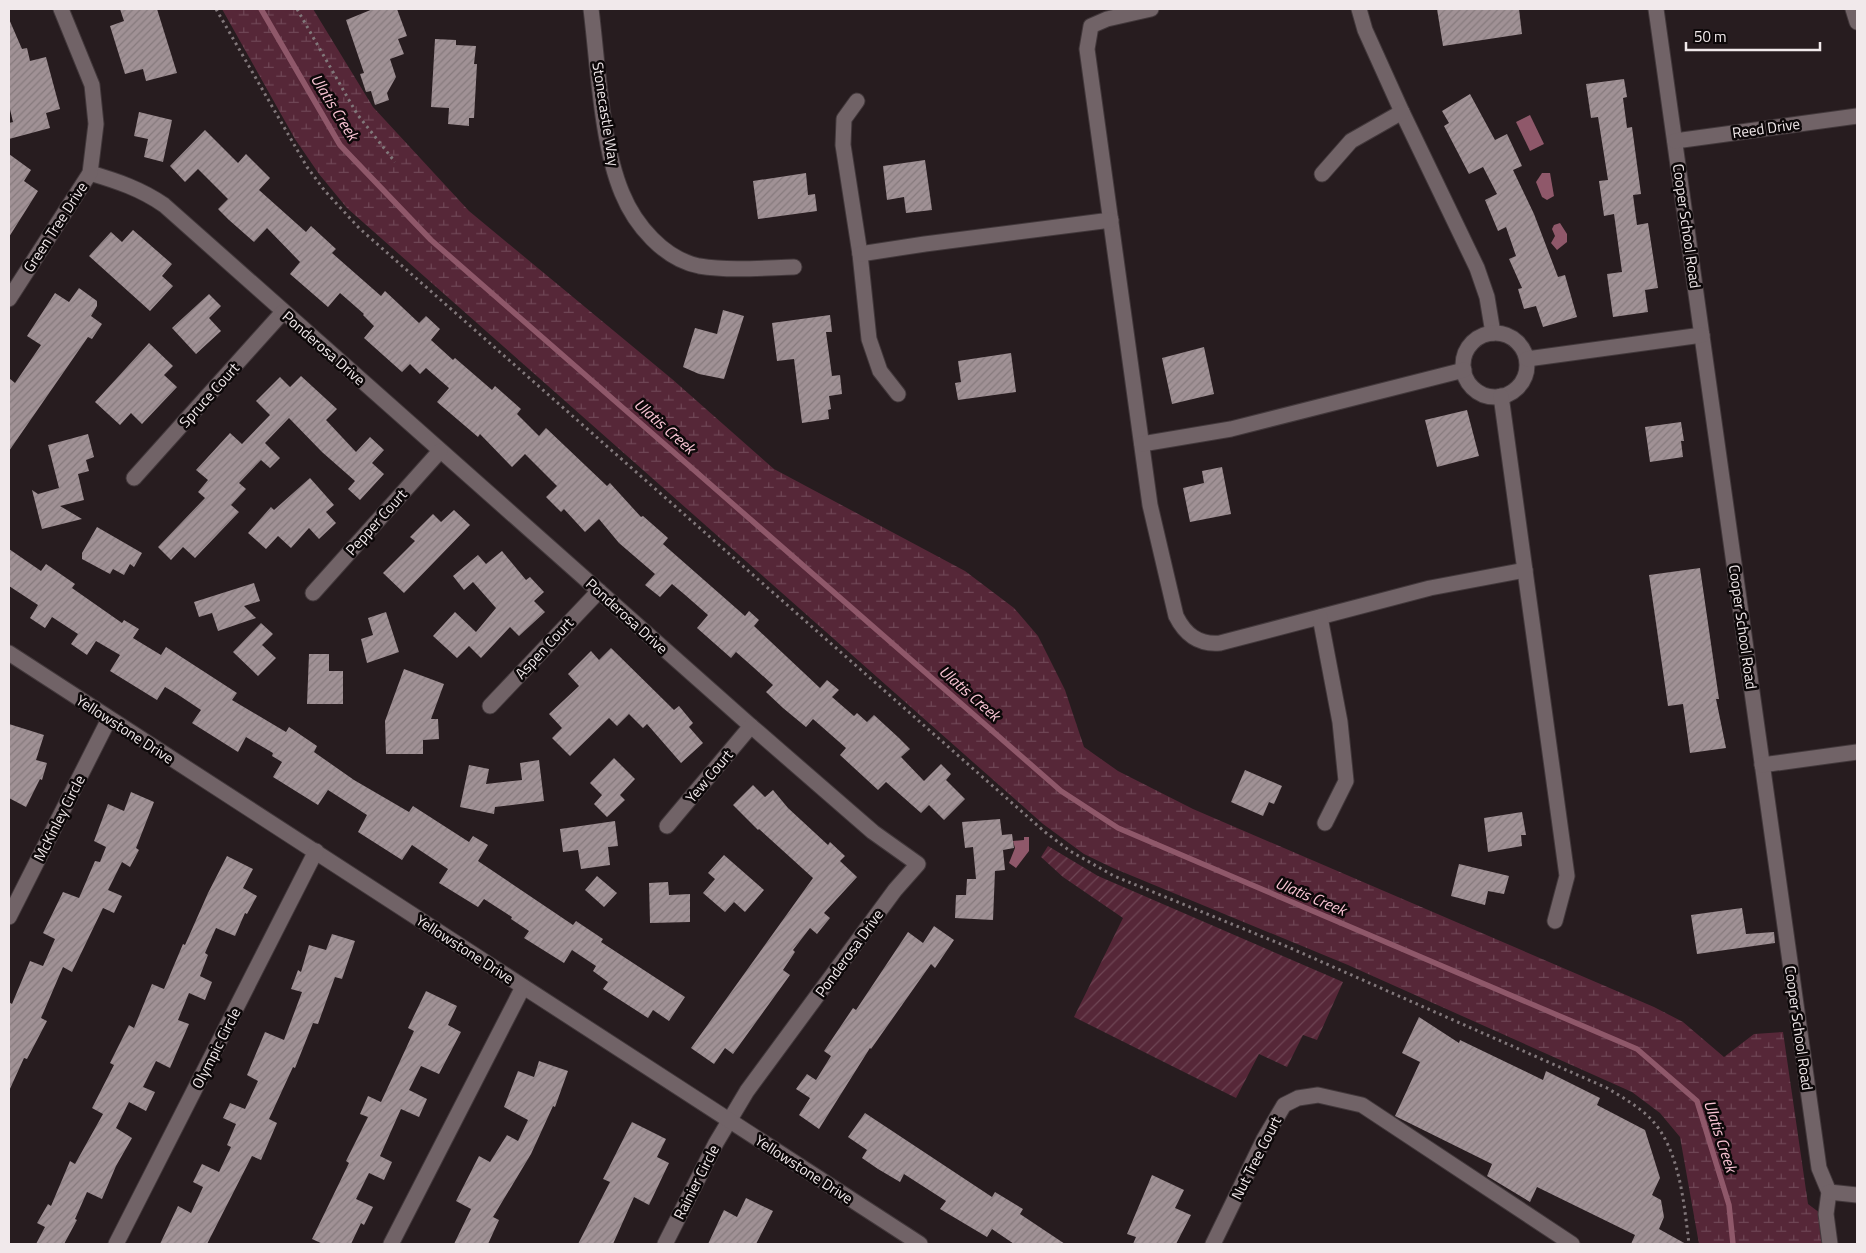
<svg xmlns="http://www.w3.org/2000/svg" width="1866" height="1253" font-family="'Titillium Web',sans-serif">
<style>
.wetland{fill:url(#wetland-marsh)}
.garden{fill:url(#garden-furrows)}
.water{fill:#8f586a}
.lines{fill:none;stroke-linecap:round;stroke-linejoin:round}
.stream{stroke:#8f586a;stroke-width:5.5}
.building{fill:url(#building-hatch)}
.minor-casing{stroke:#42383b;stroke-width:17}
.path{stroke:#81777a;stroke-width:3;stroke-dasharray:2.5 4;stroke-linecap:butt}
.minor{stroke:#716367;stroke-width:15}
.labels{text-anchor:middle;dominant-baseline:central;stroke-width:5;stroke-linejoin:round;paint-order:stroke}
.street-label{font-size:15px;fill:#f1e9eb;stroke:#0d0809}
.water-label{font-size:16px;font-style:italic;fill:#fac5d5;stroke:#0d0809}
</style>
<defs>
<pattern id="wetland-marsh" width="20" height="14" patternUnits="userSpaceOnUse" patternTransform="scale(1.25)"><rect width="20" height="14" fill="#562738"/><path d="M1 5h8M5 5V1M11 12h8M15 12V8" fill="none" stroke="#6f4655"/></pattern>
<pattern id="garden-furrows" width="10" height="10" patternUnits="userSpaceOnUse" patternTransform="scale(1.25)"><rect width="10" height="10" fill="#562738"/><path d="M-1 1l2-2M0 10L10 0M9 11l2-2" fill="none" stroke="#6f4655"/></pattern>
<pattern id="building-hatch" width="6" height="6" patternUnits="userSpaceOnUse" patternTransform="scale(1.25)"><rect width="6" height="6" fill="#a09195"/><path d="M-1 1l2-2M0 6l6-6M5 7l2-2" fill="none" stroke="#867a7d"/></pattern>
</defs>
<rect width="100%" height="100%" fill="#271c1f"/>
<polygon class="wetland" points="222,9 313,9 373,107 469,211 672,379 774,469 965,571 1014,608 1038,636 1065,690 1084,747 1118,771 1193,809 1654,1007 1683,1022 1724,1057 1754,1034 1783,1032 1808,1204 1820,1213 1825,1244 1699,1244 1680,1137 1660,1113 1632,1092 1348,965 1113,868 1084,854 1043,824 347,208 319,174 295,139"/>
<polygon class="garden" points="1048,846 1098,876 1343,982 1317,1040 1303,1035 1287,1067 1259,1054 1236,1098 1074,1017 1123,918 1063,877 1041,857"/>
<g class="water">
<polygon points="1530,115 1544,144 1530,151 1516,122"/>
<polygon points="1542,173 1550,173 1554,196 1547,200 1542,197 1536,182"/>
<polygon points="1560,223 1567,234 1567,242 1557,250 1551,243 1555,236 1552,229 1554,225"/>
<polygon points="1024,837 1029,837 1029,851 1016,868 1009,863 1015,848 1013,841 1024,840"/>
</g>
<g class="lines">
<polyline class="stream" points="261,9 340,145 431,240 1061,791 1118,828 1637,1049 1697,1101 1729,1205 1733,1244"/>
</g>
<g class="building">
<polygon points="120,9 157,9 177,73 146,81 143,69 125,74 110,26 124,21"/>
<polygon points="373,9 397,9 407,36 398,39 404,54 390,59 396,77 387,93 389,100 375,105 371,91 366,92 360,74 364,73 346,20"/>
<polygon points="1437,9 1519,9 1522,34 1443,46"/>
<polygon points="9,19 22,49 27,48 30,61 46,57 60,109 46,113 50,128 9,139 9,123 13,122 9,105"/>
<polygon points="435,39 456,40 456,45 476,46 474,64 477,64 474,118 469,118 469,126 448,124 449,108 431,107"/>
<polygon points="1624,79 1627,97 1623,98 1627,128 1632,127 1641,194 1633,195 1637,225 1648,223 1658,288 1645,290 1648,312 1613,317 1607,274 1622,272 1614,214 1604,216 1599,181 1608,180 1598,117 1591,118 1586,84"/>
<polygon points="1470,94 1495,140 1507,134 1522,166 1513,170 1534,214 1558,277 1565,275 1577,317 1543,327 1536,306 1524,309 1518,289 1522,288 1509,259 1516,256 1506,227 1498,231 1485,200 1497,194 1483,167 1469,174 1444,126 1449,123 1442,111"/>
<polygon points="139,112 172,120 163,162 144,157 148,139 134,136"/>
<polygon points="205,130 238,163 246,154 270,178 259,190 306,232 311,226 336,249 332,253 381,296 385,291 419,323 426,316 440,329 431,340 453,360 455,358 492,390 495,386 521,409 517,414 539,436 546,428 607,486 610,483 641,517 643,516 668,538 663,544 745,616 749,611 759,620 754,626 820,688 827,680 839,690 832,697 854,716 857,713 867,722 874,715 899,738 910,749 901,757 924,781 941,764 951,774 946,780 965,799 944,820 929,805 921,813 886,782 878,790 840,755 846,748 813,719 806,727 783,708 766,692 773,685 753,667 736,652 731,658 697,628 708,615 684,594 672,584 660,597 645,585 655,574 619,543 599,519 585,532 564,509 561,512 546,497 557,486 525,454 512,467 480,434 478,437 437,402 449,388 426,368 420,374 410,364 402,372 364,338 374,326 363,315 364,314 340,293 328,307 290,274 300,262 267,228 254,242 229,220 218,209 228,199 198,169 185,182 170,166"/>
<polygon points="9,154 31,170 24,181 38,191 9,237"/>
<polygon points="925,160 932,210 906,213 904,197 887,200 883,166"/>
<polygon points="806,173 808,195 815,194 817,211 758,219 753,181"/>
<polygon points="133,230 172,264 162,276 173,286 150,311 89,256 111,232 122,242"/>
<polygon points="79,288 97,301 97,306 91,316 102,324 92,339 88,337 9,451 9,378 15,383 41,345 27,336 55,293 69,302"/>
<polygon points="209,294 221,306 209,318 221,331 196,354 172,328"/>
<polygon points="723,310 744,316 724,379 699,374 683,367 695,328 717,334"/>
<polygon points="830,315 832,332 826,332 832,376 840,375 842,394 829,396 831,409 828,410 829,419 802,423 794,359 777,361 772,323"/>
<polygon points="149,343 173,366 164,375 177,387 142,424 131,413 120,425 95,402"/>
<polygon points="1204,347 1214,394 1172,404 1162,358"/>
<polygon points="1011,353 1016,392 958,400 955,383 961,382 958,361"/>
<polygon points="301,376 337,409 326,420 356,452 370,437 384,450 372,463 384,474 360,500 348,489 355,481 322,452 289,418 265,443 280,458 270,468 261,460 239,483 246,489 231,505 239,512 195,558 183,547 171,560 158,547 205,498 198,492 208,480 196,470 230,433 242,444 270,415 256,401 280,377 290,387"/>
<polygon points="1467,410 1479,456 1437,467 1425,420"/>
<polygon points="1681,422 1684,441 1681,441 1683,457 1650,462 1645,427"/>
<polygon points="88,434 94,457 86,460 89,471 78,474 84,500 60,506 82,519 42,529 32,490 38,494 59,488 48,445"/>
<polygon points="1222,467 1231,514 1190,522 1183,488 1204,483 1202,471"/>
<polygon points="310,478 334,505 326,512 336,523 319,539 309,528 291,548 278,536 266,549 248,533 271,507 274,510"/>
<polygon points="454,510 470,525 404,593 383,573 415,541 410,537 433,514 441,522"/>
<polygon points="97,527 142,553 134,567 130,564 124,575 113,569 110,574 82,559 82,553"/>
<polygon points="9,549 41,571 46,564 75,584 72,588 122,623 124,620 139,629 133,638 161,655 166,647 237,693 232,700 286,732 289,727 317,746 314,752 354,780 409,812 413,806 469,842 473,836 488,845 478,861 573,925 576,921 603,939 601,942 685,997 669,1021 653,1010 648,1018 603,989 608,982 593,971 596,966 572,950 564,963 524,938 529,931 511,919 512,917 484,899 478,907 439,883 448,869 412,845 402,860 358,832 367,815 328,790 318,805 273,777 282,762 272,756 273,753 246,737 238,752 192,723 201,710 177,694 165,687 157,700 110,671 120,655 96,641 87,655 71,644 78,634 52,617 45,628 30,618 38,605 9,586"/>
<polygon points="502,551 526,580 530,577 544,592 534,601 545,612 519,636 510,627 481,658 469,646 457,658 433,636 455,612 476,632 496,608 473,582 464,590 453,576 478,555 486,564"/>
<polygon points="1700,568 1719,699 1716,699 1726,748 1690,753 1683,704 1668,706 1649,575"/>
<polygon points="254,583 260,601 244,606 256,618 218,631 212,613 199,617 194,602"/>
<polygon points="386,612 399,652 367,663 361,639 373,635 368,618"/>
<polygon points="261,623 273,634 262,645 276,658 258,676 233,652"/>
<polygon points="611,648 674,710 679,706 693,723 689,727 703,743 681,763 647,724 643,728 629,714 617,726 609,718 570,756 552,738 562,728 549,714 579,686 568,674 591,651 599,660"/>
<polygon points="309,654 329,654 329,671 343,671 343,704 307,704"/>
<polygon points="404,669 444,684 431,719 438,719 439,739 423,740 423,754 386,754 385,721"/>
<polygon points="9,724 44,735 36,760 47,763 42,780 40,779 26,807 9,798"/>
<polygon points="614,758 635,779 620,795 625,800 607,817 594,804 602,795 590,783"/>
<polygon points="539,760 544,801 495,807 494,814 460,807 469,765 489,769 486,784 522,780 520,763"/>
<polygon points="1245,770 1282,786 1274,804 1269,802 1263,816 1231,802"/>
<polygon points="753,785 765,797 773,790 788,808 828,845 830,842 845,856 840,861 857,877 824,913 830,918 817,934 810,928 793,950 795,952 783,970 790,975 733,1054 725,1048 714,1064 691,1048 813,878 759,829 758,830 733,805"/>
<polygon points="131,792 154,802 136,848 139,850 130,867 122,862 108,890 122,896 114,913 103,908 72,972 63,967 41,1018 47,1021 27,1059 24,1058 9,1091 9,1002 12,1004 30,961 43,966 55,939 43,933 63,892 79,898 95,861 100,862 106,847 94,841 108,804 124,811"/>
<polygon points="1522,812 1526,835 1521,835 1522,846 1488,852 1484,818"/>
<polygon points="1000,819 1002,835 1012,834 1014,848 1003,850 1005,870 995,871 993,920 955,918 956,895 966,895 967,879 976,879 973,847 965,848 962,822"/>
<polygon points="615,821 618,846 608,847 610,865 581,869 578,850 563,852 560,829"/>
<polygon points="724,855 764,890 745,912 734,902 725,912 703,893 715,879 708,873"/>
<polygon points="227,856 253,869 243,888 257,896 247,914 245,913 235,936 216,928 205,953 208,955 200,976 212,982 205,1000 189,993 178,1020 189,1024 170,1068 156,1061 143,1087 155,1092 146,1111 129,1102 116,1128 132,1138 116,1166 102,1199 87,1192 75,1219 77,1220 64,1244 36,1244 45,1227 37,1223 48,1204 51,1206 70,1161 75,1164 103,1114 92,1108 114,1065 110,1063 129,1025 134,1028 152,984 164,989 183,944 185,945 208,893"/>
<polygon points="1459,864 1509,876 1504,894 1488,891 1485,905 1451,896"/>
<polygon points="597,876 617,893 604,907 585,890"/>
<polygon points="668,882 669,895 690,894 690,922 650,923 649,883"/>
<polygon points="1742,908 1746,934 1774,932 1775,943 1697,954 1691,915"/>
<polygon points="934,926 954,940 935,968 931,964 871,1049 870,1048 819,1129 799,1115 810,1098 796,1089 807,1074 816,1080 831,1056 824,1051 853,1008 856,1010 908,932 923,943"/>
<polygon points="332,934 355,941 342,979 335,977 318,1024 313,1023 295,1068 293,1067 269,1119 277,1123 261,1160 252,1156 207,1244 160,1244 178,1206 191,1213 203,1187 193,1182 202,1164 219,1172 231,1147 227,1145 236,1124 223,1118 230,1103 245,1109 258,1081 247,1075 265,1032 284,1040 302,992 291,989 298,970 301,972 309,945 326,950"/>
<polygon points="426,991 457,1006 448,1025 461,1032 439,1074 421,1066 409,1090 427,1099 419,1117 401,1109 380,1156 392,1162 384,1180 369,1173 356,1199 373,1207 364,1225 361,1223 351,1244 323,1244 312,1239 349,1163 346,1161 368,1117 360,1114 368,1096 381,1102 414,1031 408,1028"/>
<polygon points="1419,1017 1459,1043 1460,1040 1543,1080 1546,1071 1600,1098 1597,1105 1645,1130 1660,1178 1652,1195 1661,1200 1664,1217 1659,1229 1686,1244 1631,1244 1635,1235 1537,1187 1530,1202 1487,1176 1492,1164 1395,1116 1420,1062 1402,1053"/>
<polygon points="539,1061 568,1071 555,1107 553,1106 531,1154 493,1217 499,1220 488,1244 454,1244 471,1209 456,1201 479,1156 490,1162 507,1135 518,1141 528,1120 504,1107 518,1071 534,1077"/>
<polygon points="865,1113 992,1197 995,1192 1023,1209 1020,1214 1065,1244 1014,1244 992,1229 987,1237 940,1209 946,1201 904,1174 900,1182 878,1169 862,1158 867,1150 848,1137"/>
<polygon points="632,1122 666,1139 657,1157 669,1163 649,1205 634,1197 613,1244 578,1244 610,1182 603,1179"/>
<polygon points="1152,1175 1184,1190 1175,1208 1191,1215 1176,1244 1133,1244 1136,1237 1127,1234"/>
<polygon points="746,1198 773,1211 756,1244 708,1244 724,1210 737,1217"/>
</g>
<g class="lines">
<defs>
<g id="minor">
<path d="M591,9C598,64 601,143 622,193C635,225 664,259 699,266C730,271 763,268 794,267"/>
<path d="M1151,9L1107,19L1091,26L1087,49L1150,505L1176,616C1185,634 1198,645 1220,643L1430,588L1525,570"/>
<polyline points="1359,9 1365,30 1402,112 1477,268 1487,297 1493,333"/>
<polyline points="1656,9 1819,1168 1829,1192 1826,1214 1830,1244"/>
<polyline points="1853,9 1857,22"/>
<polyline points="857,101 844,119 843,145 860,254 869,339 880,371 898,394"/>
<polyline points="1675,141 1857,116"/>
<path d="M90,173C117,181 141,189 164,205L751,726L873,832L918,864L895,890L747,1091L716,1143L665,1244"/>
<polyline points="1322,174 1351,141 1402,112"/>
<polyline points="860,254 925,244 1111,220"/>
<polyline points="9,299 90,173 96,124 92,85 61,9"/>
<circle cx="1495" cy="365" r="32"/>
<polyline points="1527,359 1702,335"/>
<polyline points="1501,396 1567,876 1555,921"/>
<polyline points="1142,444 1231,429 1464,370"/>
<polyline points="134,478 283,312"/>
<polyline points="313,593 440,451"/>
<polyline points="1320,617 1340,722 1346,781 1325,823"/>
<polyline points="9,653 920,1244"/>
<polyline points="490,706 599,591"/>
<polyline points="1762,765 1857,752"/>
<polyline points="667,826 751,726"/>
<polyline points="9,917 109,719"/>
<polyline points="1829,1192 1857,1195"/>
<polyline points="116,1244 316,851"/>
<polyline points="391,1244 523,987"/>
<polyline points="1213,1244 1264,1139 1284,1105 1298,1098 1318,1095 1362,1105 1572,1244"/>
</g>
</defs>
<use href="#minor" class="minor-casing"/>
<g class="path">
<path d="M216,9L307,167L325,191L359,228L1045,832L1070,851L1114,876L1288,947L1607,1088C1622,1097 1638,1106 1651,1119C1680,1150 1684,1204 1689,1244"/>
<polyline points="297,9 357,114 395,162"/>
</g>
<use href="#minor" class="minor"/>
</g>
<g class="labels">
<g class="street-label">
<text transform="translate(606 114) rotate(81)">Stonecastle Way</text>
<text transform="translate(1766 128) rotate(-8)">Reed Drive</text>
<text transform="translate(1687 226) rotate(82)">Cooper School Road</text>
<text transform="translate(55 227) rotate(-57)">Green Tree Drive</text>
<text transform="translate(324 348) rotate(41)">Ponderosa Drive</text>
<text transform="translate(209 395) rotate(-48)">Spruce Court</text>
<text transform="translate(376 522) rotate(-48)">Pepper Court</text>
<text transform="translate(627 616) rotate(42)">Ponderosa Drive</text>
<text transform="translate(1743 627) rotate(82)">Cooper School Road</text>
<text transform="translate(544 648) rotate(-47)">Aspen Court</text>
<text transform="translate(125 729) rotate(33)">Yellowstone Drive</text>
<text transform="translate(709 776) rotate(-50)">Yew Court</text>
<text transform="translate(59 818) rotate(-63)">McKinley Circle</text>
<text transform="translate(465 949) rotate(33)">Yellowstone Drive</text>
<text transform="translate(849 953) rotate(-54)">Ponderosa Drive</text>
<text transform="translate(1799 1028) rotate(82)">Cooper School Road</text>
<text transform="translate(216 1048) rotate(-63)">Olympic Circle</text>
<text transform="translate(1256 1158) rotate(-63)">Nut Tree Court</text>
<text transform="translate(804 1169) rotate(33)">Yellowstone Drive</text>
<text transform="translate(696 1182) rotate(-63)">Rainier Circle</text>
</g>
<g class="water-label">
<text transform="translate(335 107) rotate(58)">Ulatis Creek</text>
<text transform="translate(665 426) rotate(41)">Ulatis Creek</text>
<text transform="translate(970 693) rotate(41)">Ulatis Creek</text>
<text transform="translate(1311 896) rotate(23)">Ulatis Creek</text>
<text transform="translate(1721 1136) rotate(72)">Ulatis Creek</text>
</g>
</g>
<rect width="1866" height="1253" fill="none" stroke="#f1e9eb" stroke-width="20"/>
<path d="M1686 42v8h134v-8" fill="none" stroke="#f1e9eb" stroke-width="2.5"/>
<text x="1694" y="42" font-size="15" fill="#f1e9eb" stroke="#0d0809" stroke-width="4" paint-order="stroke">50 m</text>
</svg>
